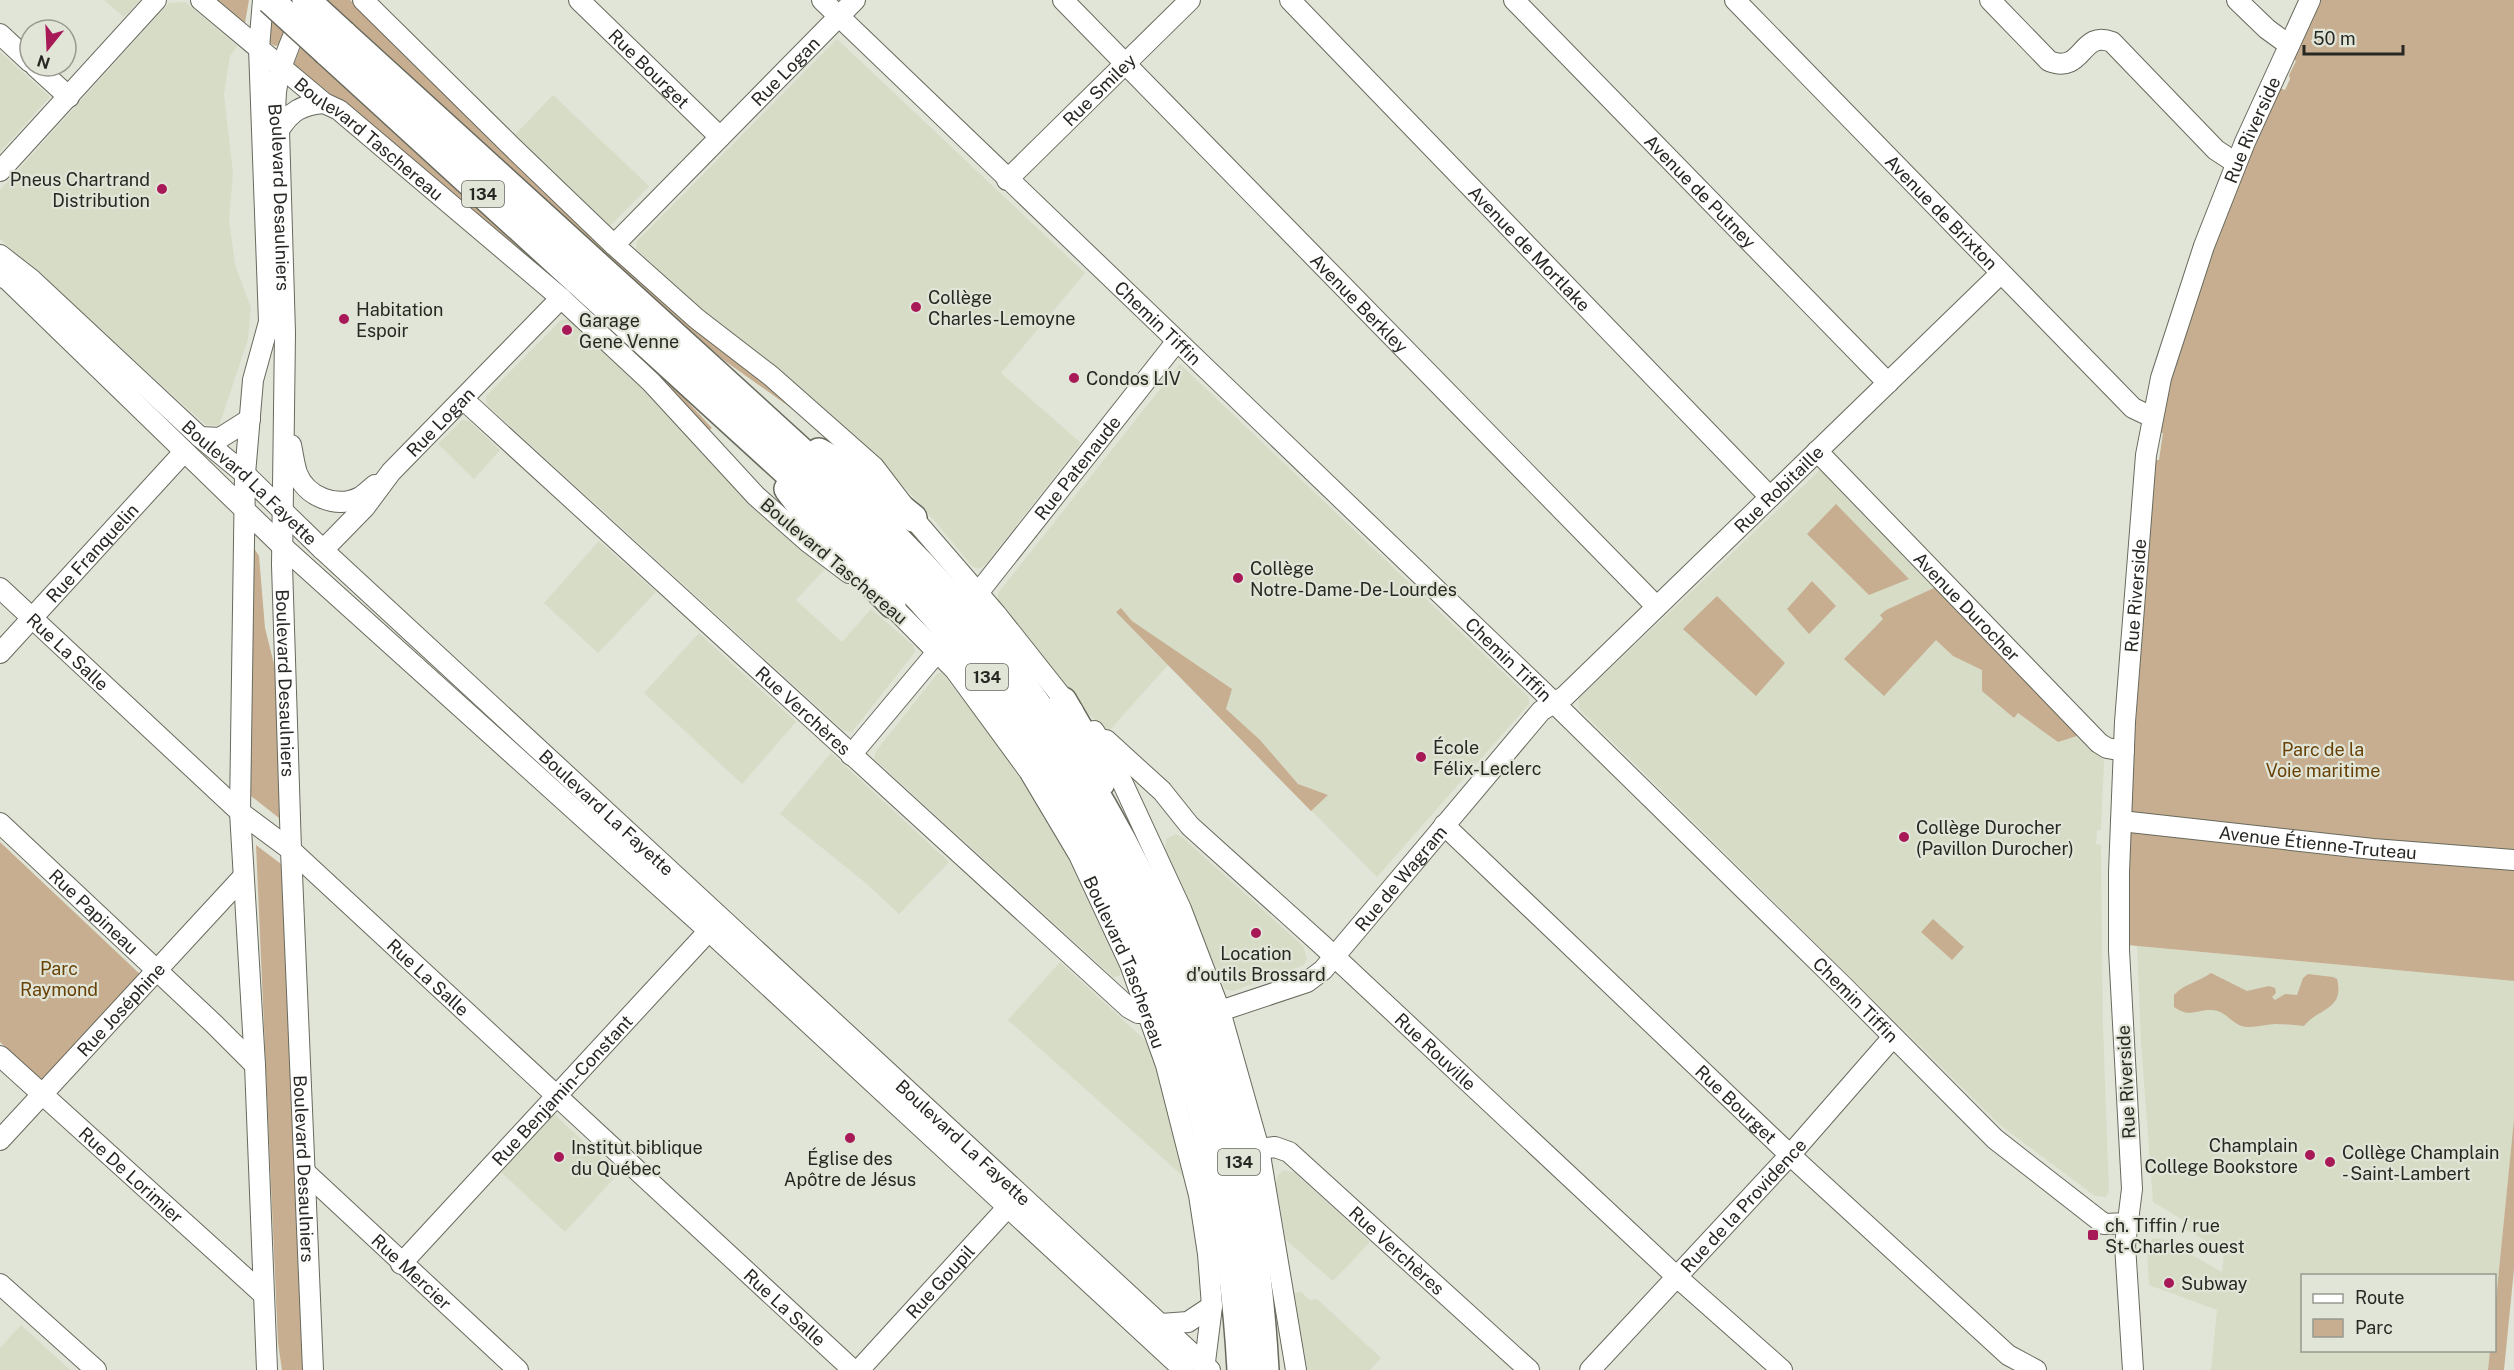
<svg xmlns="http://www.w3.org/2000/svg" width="2514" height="1370" font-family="'Public Sans',sans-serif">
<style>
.built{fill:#d7dcc7}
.green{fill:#c7ae90}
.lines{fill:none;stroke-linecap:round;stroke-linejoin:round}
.minor-casing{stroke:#686a5e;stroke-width:22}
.highway-casing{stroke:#686a5e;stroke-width:30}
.minor{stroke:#fff;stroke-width:20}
.highway{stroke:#fff;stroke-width:27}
.highway-bridge-casing{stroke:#686a5e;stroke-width:30;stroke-linecap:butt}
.highway-bridge{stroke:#fff;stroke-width:27}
.poi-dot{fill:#a81957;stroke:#e1e5d7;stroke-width:2}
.labels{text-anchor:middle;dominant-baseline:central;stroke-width:4.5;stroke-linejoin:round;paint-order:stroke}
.shield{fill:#e1e5d7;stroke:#5f6159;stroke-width:1.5}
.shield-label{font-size:16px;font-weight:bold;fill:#272823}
.street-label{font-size:18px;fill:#272823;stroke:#e1e5d7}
.poi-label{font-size:18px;fill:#272823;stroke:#e1e5d7;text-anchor:start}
.park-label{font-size:18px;fill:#674106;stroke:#e1e5d7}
</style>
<rect width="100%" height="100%" fill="#e1e5d7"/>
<g class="built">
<polygon points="104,0 140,0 124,17"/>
<polygon points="185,2 237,46 230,56 224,95 233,173 229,220 235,264 251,308 248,339 219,426 206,425 0,239 0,190 169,3"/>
<polygon points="837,39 1085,273 1001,373 1081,443 985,565 978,569 972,566 923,507 880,461 706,314 636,249 637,241"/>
<polygon points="0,52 50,97 0,152"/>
<polygon points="553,95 649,186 610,226 514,136"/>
<polygon points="569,319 641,385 805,552 825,569 796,600 842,642 871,609 913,645 915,652 852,732 844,731 487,405 486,396 561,320"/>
<polygon points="1180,364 1529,697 1529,704 1377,877 1168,665 1108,732 1084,710 998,600 998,593"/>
<polygon points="462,420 469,421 500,450 474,479 438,444"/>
<polygon points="1821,469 2104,761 2101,830 2097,830 2096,844 2101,845 2103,1025 2109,1192 2106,1197 2095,1196 2000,1125 1579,709 1579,698"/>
<polygon points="599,541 656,592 598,653 544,603"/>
<polygon points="699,633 796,722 742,784 644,693"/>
<polygon points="938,673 942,673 981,722 1017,772 1066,855 1120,969 1120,976 1113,977 874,759 876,751"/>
<polygon points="831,753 949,862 899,914 867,884 780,814"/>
<polygon points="1176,834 1182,837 1303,946 1307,959 1304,965 1233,991 1225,989 1165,852 1166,839"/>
<polygon points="2137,946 2514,981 2514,1119 2495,1310 2494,1276 2302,1276 2302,1350 2490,1351 2488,1370 2211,1370 2217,1310 2149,1285 2147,1246 2153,1238 2166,1240 2222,1272 2224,1251 2187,1230 2186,1222 2153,1202 2141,1043"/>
<polygon points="1060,962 1147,1042 1162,1087 1184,1177 1008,1020"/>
<polygon points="554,1114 618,1174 565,1232 501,1172"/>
<polygon points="1284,1170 1295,1173 1370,1242 1333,1281 1286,1240 1276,1183 1278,1175"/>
<polygon points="1301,1292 1310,1300 1317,1299 1381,1358 1370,1370 1307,1370 1293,1293"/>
<polygon points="21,1325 70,1370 0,1370 0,1348"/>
</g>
<g class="green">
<polygon points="216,0 249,0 245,23"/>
<polygon points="327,0 350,0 801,415 725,361 681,325"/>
<path d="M2320,0H2514V981L2127,945L2128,850L2131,843L2130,801L2155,460H2159L2163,433L2159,432C2183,313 2230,198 2279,88L2285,90L2290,79L2289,75L2296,61L2292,58Z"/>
<polygon points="269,18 287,34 279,45 275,46 268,42"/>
<polygon points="301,47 633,348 673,386 712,428 709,430 654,373 429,175 294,64"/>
<polygon points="1836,504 1909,579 1869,595 1807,534"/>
<polygon points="250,542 259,556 265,628 276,672 284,822 251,796"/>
<polygon points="1812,581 1836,606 1809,634 1787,609"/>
<polygon points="1934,588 1937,588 2080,735 2058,742 2018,713 2014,718 1982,691 1982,670 1953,656 1936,640 1884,696 1844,659 1883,619 1880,615 1886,610"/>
<polygon points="1717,596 1785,663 1756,696 1683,629"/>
<polygon points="1121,608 1132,621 1232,689 1226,709 1260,740 1298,784 1328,795 1311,811 1116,612"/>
<polygon points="0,842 142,976 44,1083 0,1042"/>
<polygon points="256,845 285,867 305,1370 282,1370 278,1343"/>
<polygon points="1933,919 1964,947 1952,960 1921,932"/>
<path d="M2211,973L2247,991L2269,986L2275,988L2276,993L2272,997L2275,1000L2285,994L2297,995L2303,978L2308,974L2333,977L2337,979C2345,1010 2318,1008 2304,1026C2295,1025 2285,1024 2276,1024C2264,1024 2250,1030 2239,1025C2229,1020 2223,1009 2210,1010C2194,1010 2190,1018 2174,1007V995C2185,983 2199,982 2211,973Z"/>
<polygon points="2514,1119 2514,1269 2504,1370 2488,1370 2490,1351 2494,1350 2495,1310"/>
</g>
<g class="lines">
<defs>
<g id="minor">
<path id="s1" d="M201,0L324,103L339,110L561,298L651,382L756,496L808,542L849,573"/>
<polyline points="263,0 259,48 269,322 253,380 245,474 240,812 255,1065 267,1370"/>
<polyline points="363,0 510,145 614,245 697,319 771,376 874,467 913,518 996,614 1073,711"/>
<path id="s2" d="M579,0L720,137"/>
<path id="s3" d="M822,0L1542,691L1845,988L1995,1139L2104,1224L2128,1223"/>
<path id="s4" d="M1063,0L1656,606"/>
<path id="s5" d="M1290,0L1770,497"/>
<path id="s6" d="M1514,0L1888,383"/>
<path id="s7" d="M1735,0L2133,408L2152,417"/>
<path d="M1990,0L2049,61C2084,75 2080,29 2112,42L2216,150L2236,163"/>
<polyline points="2237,0 2267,29 2289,45"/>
<path id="s8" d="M302,14C287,54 267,86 279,130L285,333L282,565L291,850L313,1370"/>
<polyline points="0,34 30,62"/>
<polyline points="35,66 69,97"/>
<path d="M279,130C291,111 301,105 324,103"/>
<polyline points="0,171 156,0"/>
<path id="s9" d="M1007,180L1190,0"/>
<path id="s10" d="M614,245L855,0"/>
<path id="s11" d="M0,255L32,280L200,437L245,474L323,550L1210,1370"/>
<polyline points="0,275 9,281 282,546 709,931 1184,1370"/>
<path id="s12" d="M464,400L1129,1008L1138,1013L1148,1012"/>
<polyline points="200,437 220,438 250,419"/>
<path d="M291,445C293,454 294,464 297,473C306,497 337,509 360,497C365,494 370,489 375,485"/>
<path id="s13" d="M1817,451L2099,743L2107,748L2124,751"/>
<path id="s14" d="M323,550L365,507L391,472L561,298"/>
<path id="s15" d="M0,588L240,812L291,850L853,1370"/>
<path id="s16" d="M978,593L1177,341"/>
<path id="s17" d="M883,597L955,670L1029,771L1079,855L1130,964L1166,1065L1199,1195L1208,1254L1212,1306L1204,1370"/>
<path id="s18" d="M0,653L184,452"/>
<polyline points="1094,731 1112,760 1181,909 1220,1011 1259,1149 1296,1370"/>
<path id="s19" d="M1106,740L1162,791L1190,826L1321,944L1677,1277L1782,1370"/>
<polyline points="851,755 938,651"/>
<path id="s20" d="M2121,821L2373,849L2514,860"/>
<path id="s21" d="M0,823L214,1024L255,1065"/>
<path id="s22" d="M1444,825L1790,1155L2008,1355L2036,1370"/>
<path id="s23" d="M1220,1011L1307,982L1323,970L1541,711L1565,696L2000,274"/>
<path id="s24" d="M0,1056L263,1294"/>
<path id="s25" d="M0,1140L242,878"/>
<path id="s26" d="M1259,1149L1275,1147L1289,1152L1529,1370"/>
<path id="s27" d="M305,1172L518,1370"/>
<path id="s28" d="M401,1264L717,922"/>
<polyline points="0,1284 96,1370"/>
<polyline points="1161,1324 1188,1322 1212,1306"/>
<path id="s29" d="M859,1370L1016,1198"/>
<path id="s30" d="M1590,1370L1790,1155L1893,1037"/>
<path id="s31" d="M2133,1370L2125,1245L2132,1189L2119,950V872L2125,722L2146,455L2161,378L2204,246L2245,142L2310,0"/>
</g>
<g id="highway">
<path d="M343,34L891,533C1125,767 1247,1040 1265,1370"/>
<path d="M327,52L880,557C1104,784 1224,1052 1241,1370"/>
<polyline points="819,452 857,473 913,518"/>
<polyline points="788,489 813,522 892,604"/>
<polyline points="1063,701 1095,756 1101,783"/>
</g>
</defs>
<use href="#minor" class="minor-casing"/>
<use href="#highway" class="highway-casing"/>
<use href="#minor" class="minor"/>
<use href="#highway" class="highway"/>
<defs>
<g id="highway-bridge">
<polyline points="270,0 327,52"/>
<polyline points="306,0 343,34"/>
</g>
</defs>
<use href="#highway-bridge" class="highway-bridge-casing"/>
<use href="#highway-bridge" class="highway-bridge"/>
</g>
<g class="poi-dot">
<circle cx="162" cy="189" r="6"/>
<circle cx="916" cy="307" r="6"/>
<circle cx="344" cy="319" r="6"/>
<circle cx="567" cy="330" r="6"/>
<circle cx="1074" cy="378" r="6"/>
<circle cx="1238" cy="578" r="6"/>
<circle cx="1421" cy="757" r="6"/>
<circle cx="1904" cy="837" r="6"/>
<circle cx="1256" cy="933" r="6"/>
<circle cx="850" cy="1138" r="6"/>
<circle cx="2310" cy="1155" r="6"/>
<circle cx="559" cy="1157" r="6"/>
<circle cx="2330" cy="1162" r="6"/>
<rect x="2087" y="1229" width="12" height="12" rx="3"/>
<circle cx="2169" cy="1283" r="6"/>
</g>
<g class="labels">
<g class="shield">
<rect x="462" y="181" width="42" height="26" rx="4.5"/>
<rect x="966" y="664" width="42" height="26" rx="4.5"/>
<rect x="1218" y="1149" width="42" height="26" rx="4.5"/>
</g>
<g class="shield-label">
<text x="483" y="194">134</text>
<text x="987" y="677">134</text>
<text x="1239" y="1162">134</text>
</g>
<g class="street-label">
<text stroke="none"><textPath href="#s2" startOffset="98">Rue Bourget</textPath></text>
<text stroke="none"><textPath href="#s10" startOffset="244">Rue Logan</textPath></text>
<text stroke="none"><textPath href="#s9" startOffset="129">Rue Smiley</textPath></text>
<text stroke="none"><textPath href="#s31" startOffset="1260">Rue Riverside</textPath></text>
<text stroke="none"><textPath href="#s1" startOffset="218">Boulevard Taschereau</textPath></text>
<text stroke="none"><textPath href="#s6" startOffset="267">Avenue de Putney</textPath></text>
<text stroke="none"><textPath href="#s8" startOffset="188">Boulevard Desaulniers</textPath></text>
<text stroke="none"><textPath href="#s7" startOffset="296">Avenue de Brixton</textPath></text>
<text stroke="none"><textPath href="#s5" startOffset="345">Avenue de Mortlake</textPath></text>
<text stroke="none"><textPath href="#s4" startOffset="424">Avenue Berkley</textPath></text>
<text stroke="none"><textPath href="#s3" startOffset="466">Chemin Tiffin</textPath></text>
<text stroke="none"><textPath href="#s14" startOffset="174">Rue Logan</textPath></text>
<text stroke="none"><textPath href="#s16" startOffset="160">Rue Patenaude</textPath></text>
<text stroke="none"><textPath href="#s11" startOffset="338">Boulevard La Fayette</textPath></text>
<text stroke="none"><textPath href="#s23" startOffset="776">Rue Robitaille</textPath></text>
<text stroke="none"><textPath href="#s18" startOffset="136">Rue Franquelin</textPath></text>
<text transform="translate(834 561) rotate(40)">Boulevard Taschereau</text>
<text stroke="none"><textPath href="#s31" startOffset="776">Rue Riverside</textPath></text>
<text stroke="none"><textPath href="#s13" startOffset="216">Avenue Durocher</textPath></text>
<text stroke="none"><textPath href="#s15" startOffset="93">Rue La Salle</textPath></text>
<text stroke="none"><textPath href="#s3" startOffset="952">Chemin Tiffin</textPath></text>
<text stroke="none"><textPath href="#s8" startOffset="674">Boulevard Desaulniers</textPath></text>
<text stroke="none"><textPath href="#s12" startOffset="460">Rue Verchères</textPath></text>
<text stroke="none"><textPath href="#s11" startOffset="824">Boulevard La Fayette</textPath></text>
<text stroke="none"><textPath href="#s20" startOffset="198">Avenue Étienne-Truteau</textPath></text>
<text stroke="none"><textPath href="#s23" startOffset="232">Rue de Wagram</textPath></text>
<text stroke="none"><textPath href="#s21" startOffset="129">Rue Papineau</textPath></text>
<text stroke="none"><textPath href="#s17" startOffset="442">Boulevard Taschereau</textPath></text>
<text stroke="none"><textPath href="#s15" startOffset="579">Rue La Salle</textPath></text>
<text stroke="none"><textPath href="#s3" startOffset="1438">Chemin Tiffin</textPath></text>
<text stroke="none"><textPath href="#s25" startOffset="178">Rue Joséphine</textPath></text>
<text stroke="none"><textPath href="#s19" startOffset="454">Rue Rouville</textPath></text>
<text transform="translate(2126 1082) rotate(-93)">Rue Riverside</text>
<text stroke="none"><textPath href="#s28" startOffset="237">Rue Benjamin-Constant</textPath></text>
<text stroke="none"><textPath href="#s22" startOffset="404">Rue Bourget</textPath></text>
<text stroke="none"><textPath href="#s11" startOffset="1310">Boulevard La Fayette</textPath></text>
<text stroke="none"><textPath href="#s8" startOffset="1160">Boulevard Desaulniers</textPath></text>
<text stroke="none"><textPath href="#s24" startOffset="177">Rue De Lorimier</textPath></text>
<text stroke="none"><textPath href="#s30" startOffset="225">Rue de la Providence</textPath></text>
<text stroke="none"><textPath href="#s26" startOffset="177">Rue Verchères</textPath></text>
<text stroke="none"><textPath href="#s27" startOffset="146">Rue Mercier</textPath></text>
<text stroke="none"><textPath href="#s29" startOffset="120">Rue Goupil</textPath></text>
<text stroke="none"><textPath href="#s15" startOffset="1065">Rue La Salle</textPath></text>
</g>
<g class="poi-label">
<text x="150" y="179" text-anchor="end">Pneus Chartrand<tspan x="150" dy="21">Distribution</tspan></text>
<text x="928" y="297">Collège<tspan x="928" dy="21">Charles-Lemoyne</tspan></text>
<text x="356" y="309">Habitation<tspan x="356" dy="21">Espoir</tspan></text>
<text x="579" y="320">Garage<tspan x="579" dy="21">Gene Venne</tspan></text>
<text x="1086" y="378">Condos LIV</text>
<text x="1250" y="568">Collège<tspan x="1250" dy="21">Notre-Dame-De-Lourdes</tspan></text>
<text x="1433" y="747">École<tspan x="1433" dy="21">Félix-Leclerc</tspan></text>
<text x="1916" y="827">Collège Durocher<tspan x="1916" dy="21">(Pavillon Durocher)</tspan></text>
<text x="1256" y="953" text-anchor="middle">Location<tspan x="1256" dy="21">d'outils Brossard</tspan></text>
<text x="2298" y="1145" text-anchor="end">Champlain<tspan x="2298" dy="21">College Bookstore</tspan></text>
<text x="571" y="1147">Institut biblique<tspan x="571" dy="21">du Québec</tspan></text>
<text x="2342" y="1152">Collège Champlain<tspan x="2342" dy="21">- Saint-Lambert</tspan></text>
<text x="850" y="1158" text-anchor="middle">Église des<tspan x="850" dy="21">Apôtre de Jésus</tspan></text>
<text x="2105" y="1225">ch. Tiffin / rue<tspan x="2105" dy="21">St-Charles ouest</tspan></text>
<text x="2181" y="1283">Subway</text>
</g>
<g class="park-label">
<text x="2323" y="749">Parc de la<tspan x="2323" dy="21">Voie maritime</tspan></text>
<text x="59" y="968">Parc<tspan x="59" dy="21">Raymond</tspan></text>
</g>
</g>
<rect x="2301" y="1274" width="195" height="78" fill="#e1e5d7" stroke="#97998f" stroke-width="1.5"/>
<rect x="2313" y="1294" width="30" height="9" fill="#ffffff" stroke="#97998f" stroke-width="1.5"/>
<text x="2355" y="1304" font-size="18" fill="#272823">Route</text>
<rect x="2313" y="1319" width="30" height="18" fill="#c7ae90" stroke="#97998f" stroke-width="1.5"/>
<text x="2355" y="1334" font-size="18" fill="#272823">Parc</text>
<g transform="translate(48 48) rotate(198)"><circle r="28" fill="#e1e5d7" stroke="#97998f" stroke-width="1.5"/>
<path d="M0-4.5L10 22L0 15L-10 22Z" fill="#a81957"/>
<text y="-9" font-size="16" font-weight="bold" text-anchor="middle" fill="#272823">N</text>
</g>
<path d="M2304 45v9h99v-9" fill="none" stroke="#272823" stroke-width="3"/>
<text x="2313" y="45" font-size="18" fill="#272823" stroke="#e1e5d7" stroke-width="4.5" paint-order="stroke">50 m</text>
</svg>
